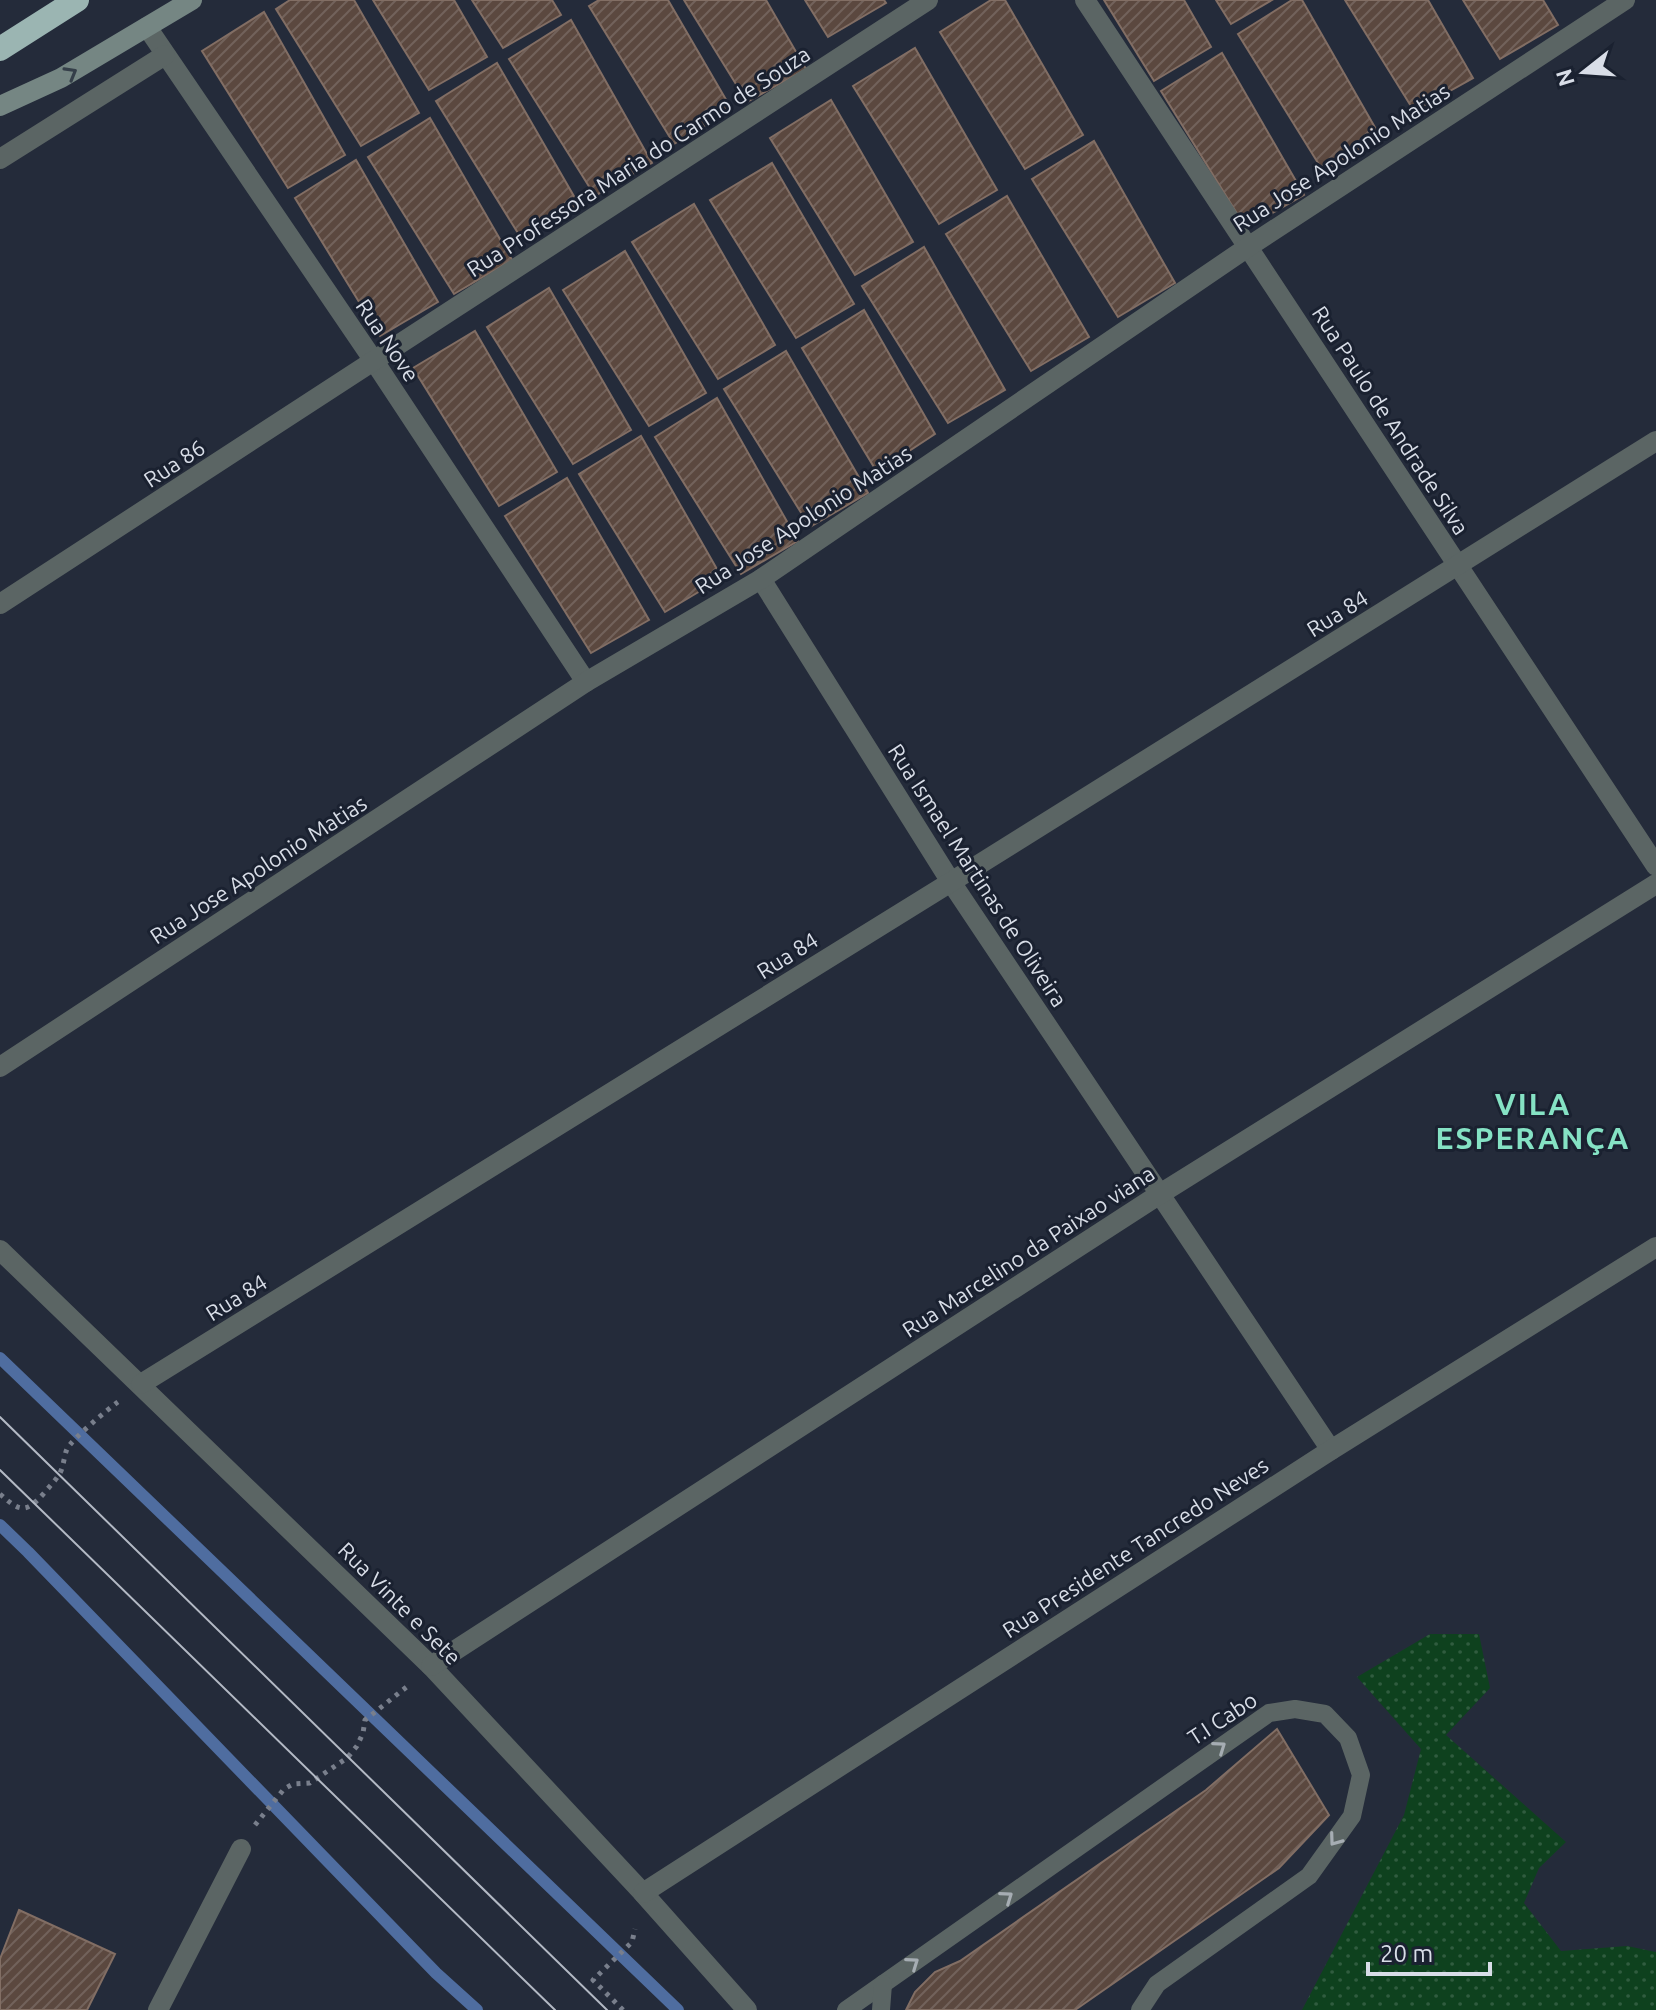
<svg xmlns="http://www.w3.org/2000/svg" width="1656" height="2010" font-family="Ubuntu,sans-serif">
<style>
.grass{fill:url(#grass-dots)}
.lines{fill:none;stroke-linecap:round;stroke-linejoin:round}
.stream{stroke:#4f6da0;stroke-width:12}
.building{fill:url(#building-hatch);stroke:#826e64;stroke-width:2}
.path{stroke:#797f8c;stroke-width:5;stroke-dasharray:4 6;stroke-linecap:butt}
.lane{stroke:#5b6564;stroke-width:18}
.street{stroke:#5b6564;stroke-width:20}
.secondary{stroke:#758683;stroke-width:20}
.highway{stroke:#9bb5b2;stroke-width:24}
.tram{stroke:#b3b9c4;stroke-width:2}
.oneway{stroke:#353f49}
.oneway2{stroke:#a6adb3}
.labels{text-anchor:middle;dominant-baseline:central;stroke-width:6;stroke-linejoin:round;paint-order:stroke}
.street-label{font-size:22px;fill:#d8dde7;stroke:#1a2130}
.district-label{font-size:30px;font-weight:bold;letter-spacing:2px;fill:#85e2c4;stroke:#1a2130}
</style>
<defs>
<pattern id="grass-dots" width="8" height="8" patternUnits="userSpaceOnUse" patternTransform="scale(2)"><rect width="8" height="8" fill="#0e411e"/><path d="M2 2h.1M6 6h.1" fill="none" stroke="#305c3f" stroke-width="1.8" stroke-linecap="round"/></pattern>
<pattern id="building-hatch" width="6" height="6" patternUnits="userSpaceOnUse" patternTransform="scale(2)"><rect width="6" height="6" fill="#5b483f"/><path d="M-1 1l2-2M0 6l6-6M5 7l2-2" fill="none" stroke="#72625b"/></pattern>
</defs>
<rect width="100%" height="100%" fill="#242b3a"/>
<polygon class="grass" points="1430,1634 1479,1634 1490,1688 1446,1735 1566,1842 1539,1868 1524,1903 1561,1951 1627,1946 1656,1952 1656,2010 1302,2010 1404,1815 1421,1749 1357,1677"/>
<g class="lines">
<g class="stream">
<polyline points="0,1358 678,2010"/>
<polyline points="0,1525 28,1552 436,1973 477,2010"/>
</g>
</g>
<g class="building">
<polygon points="290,0 354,0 419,113 361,146 276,9"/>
<polygon points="373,0 454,0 487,57 429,90"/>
<polygon points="472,0 552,0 561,15 503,48"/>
<polygon points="599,0 668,0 732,110 674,144 589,6"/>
<polygon points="684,0 766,0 806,69 747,102"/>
<polygon points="805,0 884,0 886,3 828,37"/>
<polygon points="991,0 1005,0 1083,135 1025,169 940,32"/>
<polygon points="1104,0 1184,0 1211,47 1154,81"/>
<polygon points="1216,0 1272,0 1231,24"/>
<polygon points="1292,0 1302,0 1381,138 1323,171 1238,34"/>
<polygon points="1345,0 1428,0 1473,78 1414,111"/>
<polygon points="1463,0 1543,0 1558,25 1500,59"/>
<polygon points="264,12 345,155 288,188 202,51"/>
<polygon points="571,20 652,163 595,196 509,59"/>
<polygon points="915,48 997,190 939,224 853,86"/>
<polygon points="1222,53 1304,195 1246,228 1161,91"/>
<polygon points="497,63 579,205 521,238 436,101"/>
<polygon points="831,100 913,242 855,275 770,138"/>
<polygon points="430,118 512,260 454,294 368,157"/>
<polygon points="1094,141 1175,283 1118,317 1032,179"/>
<polygon points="356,160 438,302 380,336 295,198"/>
<polygon points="772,163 854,304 796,338 710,200"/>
<polygon points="1007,196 1089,337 1031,371 946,234"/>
<polygon points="694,204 775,345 718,379 632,242"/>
<polygon points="924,247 1005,390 948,423 862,286"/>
<polygon points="625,251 706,393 649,426 563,290"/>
<polygon points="549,288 631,430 573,464 487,327"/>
<polygon points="864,310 935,434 877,472 802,348"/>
<polygon points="475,331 557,472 499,506 413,368"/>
<polygon points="786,351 868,493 810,527 724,389"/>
<polygon points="717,398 798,541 741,574 655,437"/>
<polygon points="641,436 722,578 665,612 579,474"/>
<polygon points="567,478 649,620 591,653 505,516"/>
<polygon points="1277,1729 1329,1815 1279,1868 1075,2010 906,2010 915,1992 935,1972 960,1961 1206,1790"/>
<polygon points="19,1910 115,1954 87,2010 0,2010 0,1959"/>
</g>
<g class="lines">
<g class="path">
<path d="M0,1494C20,1512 26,1514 45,1492C50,1486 56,1480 60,1473C64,1465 64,1456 67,1449C71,1440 108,1409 118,1402"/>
<polyline points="255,1825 284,1789 293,1784 310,1783 347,1758 357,1746 363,1733 365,1720 409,1685"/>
<polyline points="623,2010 593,1980 632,1942 635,1929"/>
</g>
<g class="lane">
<polyline points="846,2010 1269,1713 1295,1709 1325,1714 1348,1738 1361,1775 1352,1816 1309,1876 1157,1984 1140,2010"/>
<polyline points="881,2010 883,1984"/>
</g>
<g class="street">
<polyline points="1085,0 1656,866"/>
<polyline points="147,27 374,361 586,682"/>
<polyline points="0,159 165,55"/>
<polyline points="761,579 951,882 1331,1450"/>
<polyline points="0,604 928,0"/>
<polyline points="0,1067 586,682 761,579 1248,247 1625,0"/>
<polyline points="0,1250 431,1666 643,1893 747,2010"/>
<polyline points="141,1384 951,882 1656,441"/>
<polyline points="431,1666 1160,1194 1656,884"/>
<polyline points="643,1893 1331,1450 1656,1247"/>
<polyline points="158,2010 241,1849"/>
</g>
<polyline class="secondary" points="0,106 61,78 192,0"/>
<polyline class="highway" points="0,49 77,0"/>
<g class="tram">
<polyline points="0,1417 607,2010"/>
<polyline points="0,1470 555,2010"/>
</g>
</g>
<defs><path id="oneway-chevron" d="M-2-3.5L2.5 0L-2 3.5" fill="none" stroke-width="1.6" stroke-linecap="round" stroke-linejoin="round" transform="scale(2)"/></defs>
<use class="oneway" href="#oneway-chevron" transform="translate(71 73) rotate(-30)"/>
<g class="oneway2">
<use href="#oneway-chevron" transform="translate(1220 1747) rotate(-35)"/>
<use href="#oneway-chevron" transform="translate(1335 1840) rotate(126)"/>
<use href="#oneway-chevron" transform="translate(1007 1897) rotate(-35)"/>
<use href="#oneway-chevron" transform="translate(913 1963) rotate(-35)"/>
</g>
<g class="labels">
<g class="street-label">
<text transform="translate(1341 157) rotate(-33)">Rua Jose Apolonio Matias</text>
<text transform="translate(638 161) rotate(-33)">Rua Professora Maria do Carmo de Souza</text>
<text transform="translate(388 340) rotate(56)">Rua Nove</text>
<text transform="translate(1391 420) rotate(57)">Rua Paulo de Andrade Silva</text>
<text transform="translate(174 463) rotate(-33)">Rua 86</text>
<text transform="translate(803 519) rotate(-33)">Rua Jose Apolonio Matias</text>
<text transform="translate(1337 613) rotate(-32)">Rua 84</text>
<text transform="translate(258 869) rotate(-33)">Rua Jose Apolonio Matias</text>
<text transform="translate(978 875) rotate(57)">Rua Ismael Martinas de Oliveira</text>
<text transform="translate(787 955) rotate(-32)">Rua 84</text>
<text transform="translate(1028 1251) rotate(-33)">Rua Marcelino da Paixao viana</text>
<text transform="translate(236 1297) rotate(-32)">Rua 84</text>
<text transform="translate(1135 1547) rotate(-33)">Rua Presidente Tancredo Neves</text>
<text transform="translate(400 1603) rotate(45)">Rua Vinte e Sete</text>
<text transform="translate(1222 1718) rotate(-33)">T.I Cabo</text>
</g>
<g class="district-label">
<text x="1533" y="1104">VILA<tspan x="1533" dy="34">ESPERANÇA</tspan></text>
</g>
</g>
<g transform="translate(1584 72) rotate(253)" stroke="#1a2130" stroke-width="6" paint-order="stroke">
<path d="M0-6L14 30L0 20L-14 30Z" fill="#d8dde7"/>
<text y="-12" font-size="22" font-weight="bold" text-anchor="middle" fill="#d8dde7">N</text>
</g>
<path d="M1368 1962v12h122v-12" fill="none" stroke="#d8dde7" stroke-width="4"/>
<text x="1380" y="1962" font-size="24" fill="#d8dde7" stroke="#1a2130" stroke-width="6" paint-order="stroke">20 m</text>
</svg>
